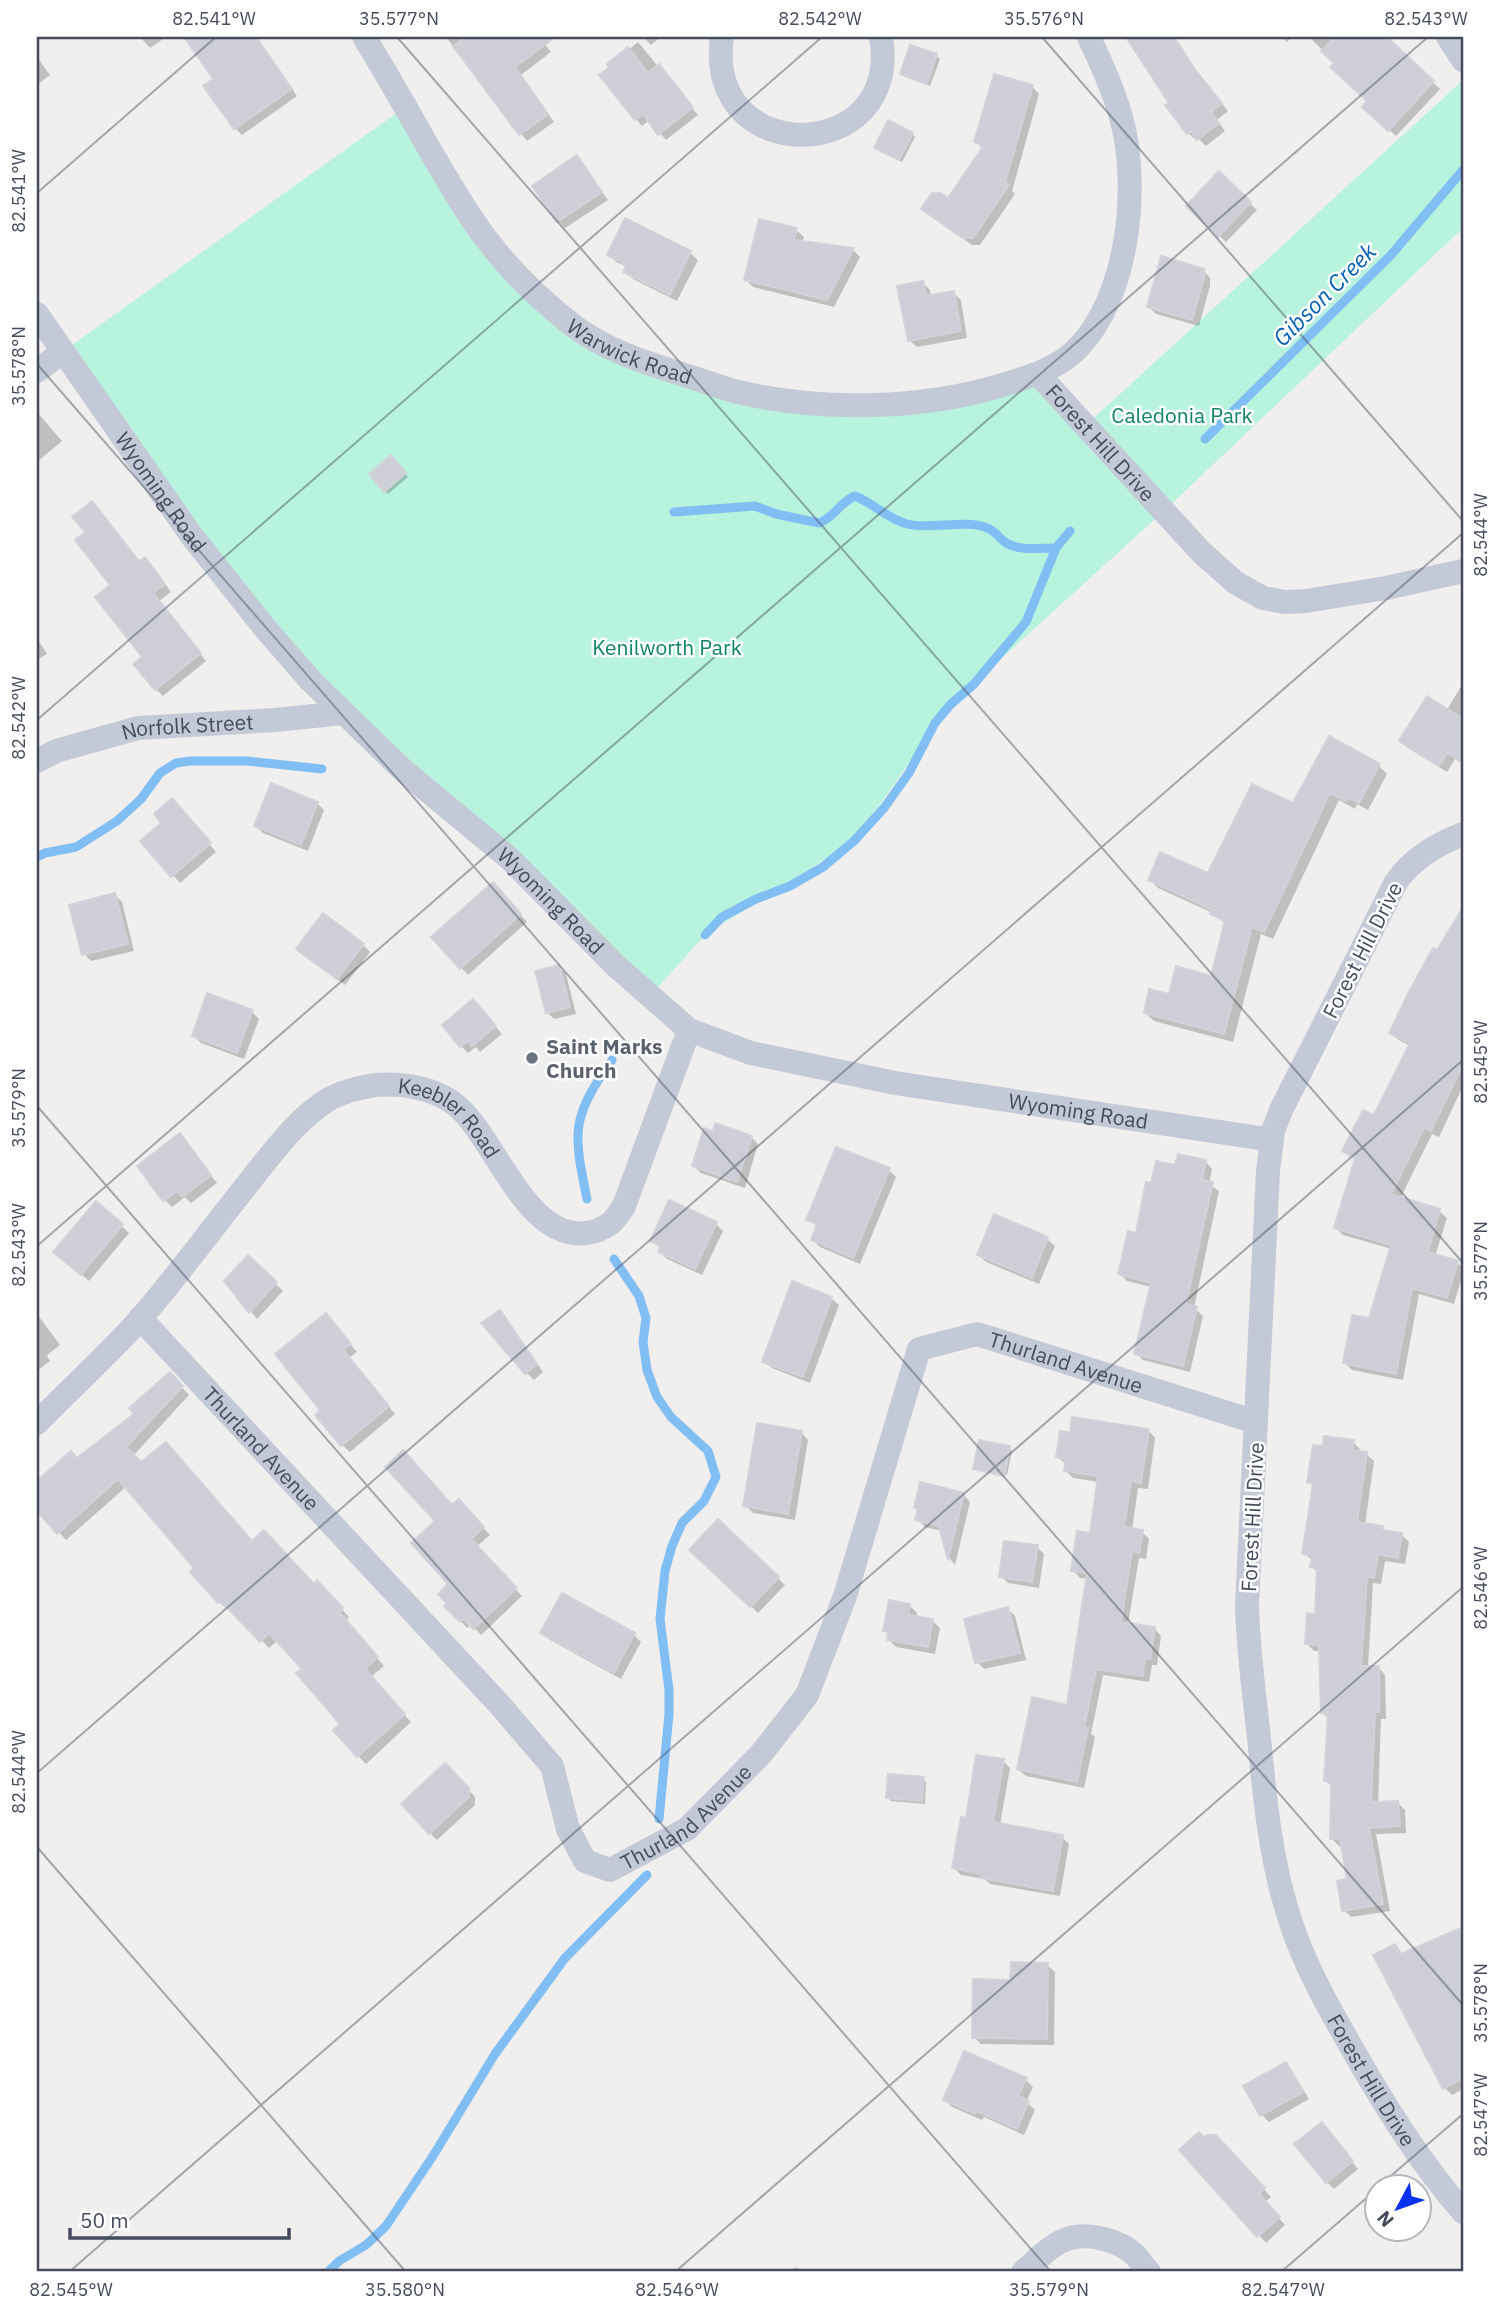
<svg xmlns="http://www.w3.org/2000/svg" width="1500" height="2309" font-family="'IBM Plex Sans',sans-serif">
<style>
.green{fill:#b8f3de}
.shadow{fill:#0003}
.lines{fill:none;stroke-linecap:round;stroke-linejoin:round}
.stream{stroke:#81bef4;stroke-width:9}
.building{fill:#cdced6;stroke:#d1d2da;stroke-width:2}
.street{stroke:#c3c9d7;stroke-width:24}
.ticks{fill:none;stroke:#454b5d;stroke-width:2;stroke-opacity:0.45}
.worship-dot{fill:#6b7280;stroke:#fff;stroke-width:2.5}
.labels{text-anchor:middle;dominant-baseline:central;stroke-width:5;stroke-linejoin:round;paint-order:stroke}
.street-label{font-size:21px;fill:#454b5d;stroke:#fff}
.park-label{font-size:21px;fill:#0f8569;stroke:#fff}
.worship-label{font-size:21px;font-weight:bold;fill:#5b616d;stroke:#fff;text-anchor:start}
.water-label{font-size:23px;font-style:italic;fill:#0060b5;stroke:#fff}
.neatline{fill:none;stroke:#454b5d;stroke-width:2.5}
.ticks-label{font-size:18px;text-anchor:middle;fill:#454b5d}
</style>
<rect width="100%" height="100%" fill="#f1efee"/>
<polygon class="green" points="1463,80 1463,228 1163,512 950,705 854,841 705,935 650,996 343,713 62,352 405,107 468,213 595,340 819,404 1038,374 1085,426"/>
<g class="shadow">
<polygon points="140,37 166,37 150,48"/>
<polygon points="186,37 256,37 297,96 242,135 235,128 216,80"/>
<polygon points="446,37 539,37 551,52 521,75 554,122 527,141"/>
<polygon points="643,37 661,37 651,45"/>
<polygon points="1129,37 1175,37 1202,79 1228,111 1217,120 1225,131 1206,146 1198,138 1196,140 1188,133"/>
<polygon points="1281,37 1292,37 1287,42"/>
<polygon points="1309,37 1386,37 1440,89 1396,136 1365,107 1370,101 1336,63"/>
<polygon points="638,42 698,115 666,140 649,120 642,126 636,119 609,65"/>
<polygon points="911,47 936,56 940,59 930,86 905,77 902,74"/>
<polygon points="37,57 50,75 37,85"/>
<polygon points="1032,86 1039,94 1012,191 1015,194 980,245 972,245 923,209 949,200 983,149 976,141"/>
<polygon points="912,134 915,137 902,162 876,147"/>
<polygon points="577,157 608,200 565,228 558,221"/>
<polygon points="1219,174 1257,210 1226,242 1188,206"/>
<polygon points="625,220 690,253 698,260 677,301 633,279 626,272 628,267 616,262 609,254"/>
<polygon points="796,230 804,237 802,243 853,250 860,257 834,307 753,287 746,280"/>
<polygon points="1203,270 1210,278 1210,286 1199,326 1156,314 1149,307"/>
<polygon points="923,283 930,290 931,297 953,293 961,300 967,338 917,347 909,340"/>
<polygon points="37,412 62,441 37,462"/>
<polygon points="391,458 408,477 388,494 372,474"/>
<polygon points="140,563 152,566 171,592 159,601 206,661 163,696 156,689 145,657"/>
<polygon points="37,638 47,654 37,660"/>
<polygon points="1463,683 1463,764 1455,759 1447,772 1408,748 1401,741 1447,710"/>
<polygon points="1379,766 1387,774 1368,810 1357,804 1355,809 1339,800 1273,939 1261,934 1233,1042 1154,1021 1145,1013 1170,997 1212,978 1226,924 1213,913 1158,888 1150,880 1209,876 1294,805"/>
<polygon points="317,803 324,810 308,851 263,833 256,826"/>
<polygon points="179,808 216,852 180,883 143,841"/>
<polygon points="500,892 527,922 468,975 434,937"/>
<polygon points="115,895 122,902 134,951 91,961 84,954"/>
<polygon points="1463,911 1463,1086 1439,1137 1432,1134 1400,1199 1439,1211 1447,1218 1435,1256 1457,1262 1463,1268 1463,1273 1454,1304 1419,1294 1403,1380 1352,1370 1344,1362 1371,1320 1392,1249 1343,1235 1336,1228 1356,1160 1345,1151 1374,1118 1410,1046 1399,1040 1391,1033"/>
<polygon points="363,945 370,952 345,985 298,949"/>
<polygon points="559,967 566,974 576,1014 554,1019 547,1012"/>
<polygon points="480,1009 502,1034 480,1052 476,1047 468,1053 461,1046"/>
<polygon points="252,1012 259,1019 244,1059 201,1043 194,1036"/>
<polygon points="180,1136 217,1183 191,1203 185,1197 172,1207 165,1200"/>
<polygon points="751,1137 758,1144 745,1188 701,1173 694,1166"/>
<polygon points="1205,1161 1212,1169 1209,1184 1219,1191 1194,1308 1203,1316 1190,1372 1143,1360 1136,1353 1151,1287 1127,1281 1120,1274 1137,1235 1153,1185 1177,1168"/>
<polygon points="889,1170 896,1177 860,1264 820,1247 813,1240 818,1227 809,1219"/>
<polygon points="96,1203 129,1233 89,1281 63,1259"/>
<polygon points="994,1217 1047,1239 1055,1246 1039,1284 986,1262 979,1255"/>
<polygon points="716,1224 723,1231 702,1275 667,1259 660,1252 661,1249 652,1241"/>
<polygon points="248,1257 283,1291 257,1319 226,1281"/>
<polygon points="831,1298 839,1305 810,1383 772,1368 764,1361"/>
<polygon points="500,1312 507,1320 543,1372 534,1380 526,1372"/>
<polygon points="37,1314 60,1345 47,1355 50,1361 37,1371"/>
<polygon points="333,1323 357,1352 349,1358 395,1414 350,1452 342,1445 323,1410"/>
<polygon points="170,1375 189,1395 133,1456 141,1464 252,1543 314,1586 325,1591 349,1617 345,1621 384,1666 371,1677 411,1722 366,1764 358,1756 343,1724 304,1669 278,1640 269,1648 230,1607 227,1609 219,1602 197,1568 127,1486 66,1540 37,1508 37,1483 71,1453 77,1460 136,1414"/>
<polygon points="1148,1430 1155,1438 1148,1489 1138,1488 1132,1530 1142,1532 1149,1539 1146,1559 1139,1558 1128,1624 1154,1628 1161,1636 1157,1665 1152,1665 1149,1682 1103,1675 1091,1734 1095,1737 1084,1788 1026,1776 1018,1769 1069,1707 1088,1579 1080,1578 1073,1570 1091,1535 1099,1482 1073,1478 1066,1471 1067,1465 1058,1457"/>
<polygon points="801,1432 808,1440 795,1520 753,1513 745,1505"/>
<polygon points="1353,1442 1360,1449 1359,1453 1366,1454 1374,1461 1365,1525 1382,1528 1386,1532 1402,1535 1409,1542 1405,1564 1385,1561 1381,1584 1373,1583 1368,1667 1378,1667 1385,1675 1386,1719 1381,1719 1378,1804 1398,1803 1405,1810 1406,1833 1376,1834 1390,1911 1351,1917 1344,1910 1349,1880 1343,1846 1339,1846 1332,1839 1332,1787 1326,1781 1329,1719 1323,1713 1321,1651 1314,1651 1307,1644 1316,1615 1318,1573 1312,1566 1313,1561 1304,1553 1315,1487 1309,1482 1324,1448"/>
<polygon points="1009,1448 1012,1451 1007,1475 975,1469"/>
<polygon points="963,1494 970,1502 955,1565 950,1559 942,1531 925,1527 917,1519 920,1511 916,1507"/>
<polygon points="459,1502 490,1535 476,1547 522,1596 481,1635 471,1624 467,1628 447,1606 451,1584 437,1521"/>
<polygon points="718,1522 785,1585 758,1613 692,1550"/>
<polygon points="1037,1547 1044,1554 1039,1588 1008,1583 1001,1576"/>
<polygon points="910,1606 917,1613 916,1618 933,1621 940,1628 935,1654 896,1647 889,1640 890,1635 885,1631"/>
<polygon points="1008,1609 1015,1616 1026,1660 984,1669 977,1662"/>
<polygon points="542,1632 634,1635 641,1642 621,1679 550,1640"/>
<polygon points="1003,1761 1010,1768 1000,1825 1062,1837 1069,1844 1060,1896 990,1884 985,1879 961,1875 954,1868 968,1820"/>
<polygon points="445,1765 475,1797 475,1805 437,1840 430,1833"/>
<polygon points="923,1779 926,1782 925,1804 891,1801 888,1797"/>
<polygon points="1463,1929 1463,1983 1443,1992 1463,2030 1463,2089 1452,2095 1445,2088 1395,1946 1403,1955"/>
<polygon points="1047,1965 1055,1972 1054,2045 981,2044 974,2037 1012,1982"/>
<polygon points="1285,2064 1292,2071 1309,2099 1269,2122 1262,2115 1246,2087"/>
<polygon points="1026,2080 1033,2087 1026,2102 1035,2110 1024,2135 984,2117 982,2120 952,2107 945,2100"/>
<polygon points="1329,2132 1358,2169 1334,2189 1327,2182"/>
<polygon points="1204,2140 1223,2145 1271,2197 1265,2202 1285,2225 1266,2243 1181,2151"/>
<polygon points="795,2267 808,2272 793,2272"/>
</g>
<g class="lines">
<g class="stream">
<polyline points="1205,439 1391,255 1463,170"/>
<path d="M674,512L755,506L776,514L819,523C835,517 840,502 855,496C873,503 888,519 907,524C932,530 966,519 987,528C996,531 1000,540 1008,544C1021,551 1042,548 1056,548"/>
<polyline points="37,857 45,853 76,847 117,821 141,799 160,773 176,763 190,761 247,761 322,769"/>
<polyline points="705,935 722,917 756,899 790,886 823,867 854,841 884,808 909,773 935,723 950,705 974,684 1026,622 1056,548 1070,531"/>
<path d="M587,1199C573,1131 571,1118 612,1060"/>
<polyline points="614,1259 639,1296 646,1318 643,1342 647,1370 657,1397 671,1417 708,1451 716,1477 704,1501 682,1523 672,1546 665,1571 660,1619 669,1690 669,1714 659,1819"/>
<polyline points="328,2272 339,2261 366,2245 386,2226 433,2156 495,2054 565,1958 647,1875"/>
</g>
</g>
<g class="building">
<polygon points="184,37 256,37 292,89 234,129 203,86 213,79"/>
<polygon points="466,37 555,37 515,67 548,114 519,135 453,46"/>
<polygon points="1126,37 1174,37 1195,70 1222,103 1211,112 1219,123 1197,140 1191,131 1187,134 1165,105 1169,103"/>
<polygon points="1335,37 1387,37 1434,81 1388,131 1362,107 1367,101 1330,67 1334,63 1321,51"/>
<polygon points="910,45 937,54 927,84 900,74"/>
<polygon points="628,47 648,73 659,64 693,107 658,135 643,114 635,120 599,75 609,68 607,64"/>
<polygon points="994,74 1033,85 1005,183 1009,185 973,238 963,238 921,209 932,193 941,193 948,198 984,145 974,142"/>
<polygon points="888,120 913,133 899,160 874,148"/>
<polygon points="577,155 602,192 557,222 532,186"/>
<polygon points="1219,171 1251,202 1218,237 1186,206"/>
<polygon points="625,218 691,251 670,295 623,272 627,265 607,255"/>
<polygon points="759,219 797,228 794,240 854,248 827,300 744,280"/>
<polygon points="1161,256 1204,269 1204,278 1192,320 1147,307"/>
<polygon points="923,281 926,296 954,291 961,331 908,341 897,286"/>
<polygon points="391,455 406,473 384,492 369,474"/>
<polygon points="92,501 139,561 145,557 165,584 153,593 201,653 155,690 133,664 142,657 95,597 110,585 75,540 85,532 72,517"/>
<polygon points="1427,696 1463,719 1463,762 1447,753 1439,766 1399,741"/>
<polygon points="1329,736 1380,764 1359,803 1348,797 1346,801 1330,793 1264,932 1252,927 1224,1034 1144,1013 1149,989 1169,994 1176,966 1211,976 1225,921 1210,914 1212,910 1196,902 1148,880 1160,852 1208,873 1252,784 1293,803"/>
<polygon points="271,783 318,802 301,845 254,826"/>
<polygon points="172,798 211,843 171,877 140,841 161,823 154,814"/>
<polygon points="493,882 521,914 460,969 431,937"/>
<polygon points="115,893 128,944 82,955 69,905"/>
<polygon points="1463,907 1463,1064 1431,1131 1424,1128 1391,1194 1440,1209 1428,1252 1458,1261 1447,1298 1412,1288 1396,1374 1343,1363 1352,1315 1369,1318 1391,1245 1334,1228 1355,1158 1342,1151 1363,1110 1374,1115 1410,1043 1389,1033 1410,990 1433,948 1437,950"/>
<polygon points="323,913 364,944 337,979 296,949"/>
<polygon points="559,965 570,1007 546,1013 535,971"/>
<polygon points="207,993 253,1010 237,1053 192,1036"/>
<polygon points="473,999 496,1026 472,1046 468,1041 460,1047 442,1025"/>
<polygon points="715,1123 752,1136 737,1182 692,1166 704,1128 713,1131"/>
<polygon points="180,1133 211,1175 182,1197 177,1191 163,1201 137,1166"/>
<polygon points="836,1147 890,1168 853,1258 811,1240 817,1224 806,1220"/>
<polygon points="1178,1154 1206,1160 1202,1180 1213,1182 1186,1304 1197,1307 1183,1366 1134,1354 1151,1283 1118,1274 1128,1231 1136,1233 1146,1182 1151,1183 1156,1161 1175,1165"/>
<polygon points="669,1200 717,1222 695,1269 658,1252 661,1246 650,1241"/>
<polygon points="96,1201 123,1224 81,1275 53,1252"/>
<polygon points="994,1214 1048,1237 1032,1278 977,1255"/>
<polygon points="248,1255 277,1282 249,1313 224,1281"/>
<polygon points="792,1281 832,1297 803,1377 762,1362"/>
<polygon points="500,1310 537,1364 525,1374 481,1323"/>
<polygon points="326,1313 351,1344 343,1350 389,1406 341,1446 315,1415 320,1410 275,1354"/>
<polygon points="170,1372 183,1386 126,1447 141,1462 166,1442 252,1541 264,1530 314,1584 317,1580 343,1608 339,1612 378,1657 365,1669 405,1714 357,1757 333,1730 340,1724 296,1673 302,1669 269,1633 260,1642 221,1601 218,1603 190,1572 194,1568 118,1479 57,1534 37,1511 37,1481 71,1451 77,1458 134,1414 129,1408"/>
<polygon points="1072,1417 1149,1429 1141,1483 1131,1481 1124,1527 1143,1530 1139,1553 1132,1551 1121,1622 1155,1627 1150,1659 1145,1658 1143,1676 1096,1669 1084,1728 1088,1728 1077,1782 1017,1769 1032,1697 1067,1705 1087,1573 1071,1571 1077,1531 1090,1533 1098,1476 1064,1471 1066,1459 1056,1457 1060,1431 1070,1433"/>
<polygon points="757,1423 802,1431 788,1514 743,1506"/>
<polygon points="1324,1436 1354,1440 1352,1450 1367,1452 1357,1522 1383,1526 1382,1530 1402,1533 1398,1558 1378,1554 1374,1578 1367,1576 1361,1666 1379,1666 1379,1712 1375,1712 1371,1802 1398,1801 1400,1826 1369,1828 1383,1904 1342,1911 1337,1881 1347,1879 1340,1839 1330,1839 1331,1782 1324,1781 1328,1713 1321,1713 1319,1645 1305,1644 1307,1613 1315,1614 1317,1568 1310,1567 1312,1555 1302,1554 1313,1484 1307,1482 1313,1445 1323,1446"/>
<polygon points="979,1440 1010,1446 1004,1476 973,1469"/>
<polygon points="403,1450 452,1505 459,1499 484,1527 471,1539 517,1588 473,1629 464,1619 460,1622 444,1606 447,1604 438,1594 448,1584 411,1543 435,1521 385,1467"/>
<polygon points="920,1482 964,1493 948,1560 939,1526 915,1520 918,1508 914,1508"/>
<polygon points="718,1519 779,1577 750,1607 689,1550"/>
<polygon points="1004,1541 1038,1545 1032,1582 999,1577"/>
<polygon points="562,1593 635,1633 614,1673 540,1633"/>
<polygon points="889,1600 910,1604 908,1615 933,1619 928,1647 887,1640 888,1632 883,1631"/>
<polygon points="1008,1607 1020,1653 975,1663 964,1619"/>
<polygon points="976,1755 1004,1759 993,1822 1063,1835 1053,1891 981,1878 982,1874 952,1868 961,1817 966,1818"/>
<polygon points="445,1763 469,1788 469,1797 429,1834 401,1804"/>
<polygon points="888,1774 924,1777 922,1801 886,1798"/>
<polygon points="1463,1927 1463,2078 1443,2089 1373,1955 1395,1944 1401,1954"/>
<polygon points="1011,1962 1048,1963 1047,2039 972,2038 973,1979 1010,1980"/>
<polygon points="964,2051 1027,2078 1018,2096 1029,2101 1017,2129 976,2111 975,2114 943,2100"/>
<polygon points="1286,2062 1303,2092 1260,2116 1243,2086"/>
<polygon points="1322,2122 1353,2161 1326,2183 1294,2144"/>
<polygon points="1199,2132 1204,2138 1207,2135 1216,2135 1265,2188 1259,2194 1280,2217 1257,2237 1179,2150"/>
</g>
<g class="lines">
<g class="street">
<path id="s1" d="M364,37C391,80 415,125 441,169C456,193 470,219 488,241C512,273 544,303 575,327C605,349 640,361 675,372C695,378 714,385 734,391C818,412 923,410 1006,384C1032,376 1058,368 1077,349C1129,297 1140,185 1121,117C1113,89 1101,63 1089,37"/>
<path d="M722,37C703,169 903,166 881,37"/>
<polyline points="1448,37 1463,60"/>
<path id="s2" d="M37,314L191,535L264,627L311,681L405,772L509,858L616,966L689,1030L751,1053L895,1083L1272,1140"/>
<polyline points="37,371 62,352"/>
<path id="s3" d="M1038,374L1202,553L1236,583L1263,598L1285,602L1306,601L1386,588L1463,571"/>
<path id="s4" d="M37,761L56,751L138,728L275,720L343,713"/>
<path id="s5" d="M1463,834C1437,844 1412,859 1396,882L1281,1110L1273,1131L1268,1171L1247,1605C1248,1649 1254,1693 1259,1738C1265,1801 1271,1865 1292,1926C1307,1970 1330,2010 1353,2050C1386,2108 1420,2162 1463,2212"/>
<path id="s6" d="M140,1318L499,1704L552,1766L568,1829L585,1861L610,1870L687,1829L761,1754L807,1695L845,1596L919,1349L977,1334L1256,1422"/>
<path id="s7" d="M37,1423C71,1388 108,1355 141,1318C179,1274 214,1226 250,1181C273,1152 298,1117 331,1098C345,1091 361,1087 376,1085C403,1083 436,1088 457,1106C496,1139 526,1241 587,1233C595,1232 604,1228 611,1223C616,1218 620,1212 624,1206L689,1030"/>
<path d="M1023,2272C1036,2261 1050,2245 1067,2239C1088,2232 1119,2240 1135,2255C1140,2260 1144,2267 1149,2272"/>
</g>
</g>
<path class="ticks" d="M397,37L1463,1263M1042,37L1463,521M37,193L216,37M37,364L1463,2005M37,720L822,37M37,1106L1051,2272M37,1246L1428,37M37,1773L1463,533M37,1847L406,2272M1379,2186L1463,2114M69,2272L1463,1060M675,2272L1463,1587M1281,2272L1378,2188"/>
<circle class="worship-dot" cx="532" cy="1058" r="7"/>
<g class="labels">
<g class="street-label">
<text stroke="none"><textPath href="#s1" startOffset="422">Warwick Road</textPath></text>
<text stroke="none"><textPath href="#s3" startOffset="93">Forest Hill Drive</textPath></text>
<text stroke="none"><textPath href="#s2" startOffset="217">Wyoming Road</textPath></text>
<text stroke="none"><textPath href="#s4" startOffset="156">Norfolk Street</textPath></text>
<text stroke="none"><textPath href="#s2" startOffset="784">Wyoming Road</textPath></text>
<text transform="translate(1362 950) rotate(-63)">Forest Hill Drive</text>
<text stroke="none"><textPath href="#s2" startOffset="1372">Wyoming Road</textPath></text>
<text stroke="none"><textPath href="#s7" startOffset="572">Keebler Road</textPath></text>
<text stroke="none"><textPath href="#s6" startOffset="1521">Thurland Avenue</textPath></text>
<text stroke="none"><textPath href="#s6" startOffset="178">Thurland Avenue</textPath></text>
<text transform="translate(1252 1517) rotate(-87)">Forest Hill Drive</text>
<text stroke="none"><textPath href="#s6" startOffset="830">Thurland Avenue</textPath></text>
<text stroke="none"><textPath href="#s5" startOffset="1335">Forest Hill Drive</textPath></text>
</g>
<g class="park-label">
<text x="1182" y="415">Caledonia Park</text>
<text x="667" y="647">Kenilworth Park</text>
</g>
<g class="worship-label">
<text x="546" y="1046">Saint Marks<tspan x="546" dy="24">Church</tspan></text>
</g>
<g class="water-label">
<text transform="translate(1324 294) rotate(-45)">Gibson Creek</text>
</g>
</g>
<rect width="1500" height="2309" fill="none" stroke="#ffffff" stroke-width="77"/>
<g transform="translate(1398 2208) rotate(229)"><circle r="33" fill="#ffffff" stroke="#b5b7be" stroke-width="2"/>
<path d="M0-5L12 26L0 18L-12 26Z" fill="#0932f0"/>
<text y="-10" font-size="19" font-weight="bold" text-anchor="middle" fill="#454b5d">N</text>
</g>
<path d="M70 2228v10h219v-10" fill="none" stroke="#454b5d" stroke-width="3.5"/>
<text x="80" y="2228" font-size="21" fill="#454b5d" stroke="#ffffff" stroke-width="5" paint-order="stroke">50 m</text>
<rect x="38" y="38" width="1424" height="2232" class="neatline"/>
<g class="ticks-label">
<text x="214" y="25">82.541°W</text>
<text x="399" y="25">35.577°N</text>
<text x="820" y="25">82.542°W</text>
<text x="1044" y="25">35.576°N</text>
<text x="1426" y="25">82.543°W</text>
<text transform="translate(19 191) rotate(-90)" y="6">82.541°W</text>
<text transform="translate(19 366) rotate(-90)" y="6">35.578°N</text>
<text transform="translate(1481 535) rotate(-90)" y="6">82.544°W</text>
<text transform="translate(19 718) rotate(-90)" y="6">82.542°W</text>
<text transform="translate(1481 1062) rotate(-90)" y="6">82.545°W</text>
<text transform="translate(19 1108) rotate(-90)" y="6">35.579°N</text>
<text transform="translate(19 1245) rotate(-90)" y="6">82.543°W</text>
<text transform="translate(1481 1261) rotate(-90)" y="6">35.577°N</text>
<text transform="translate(1481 1588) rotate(-90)" y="6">82.546°W</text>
<text transform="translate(19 1772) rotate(-90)" y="6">82.544°W</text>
<text transform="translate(1481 2003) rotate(-90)" y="6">35.578°N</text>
<text transform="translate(1481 2115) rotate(-90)" y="6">82.547°W</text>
<text x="71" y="2296">82.545°W</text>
<text x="405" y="2296">35.580°N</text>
<text x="677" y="2296">82.546°W</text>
<text x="1049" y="2296">35.579°N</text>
<text x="1283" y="2296">82.547°W</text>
</g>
</svg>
